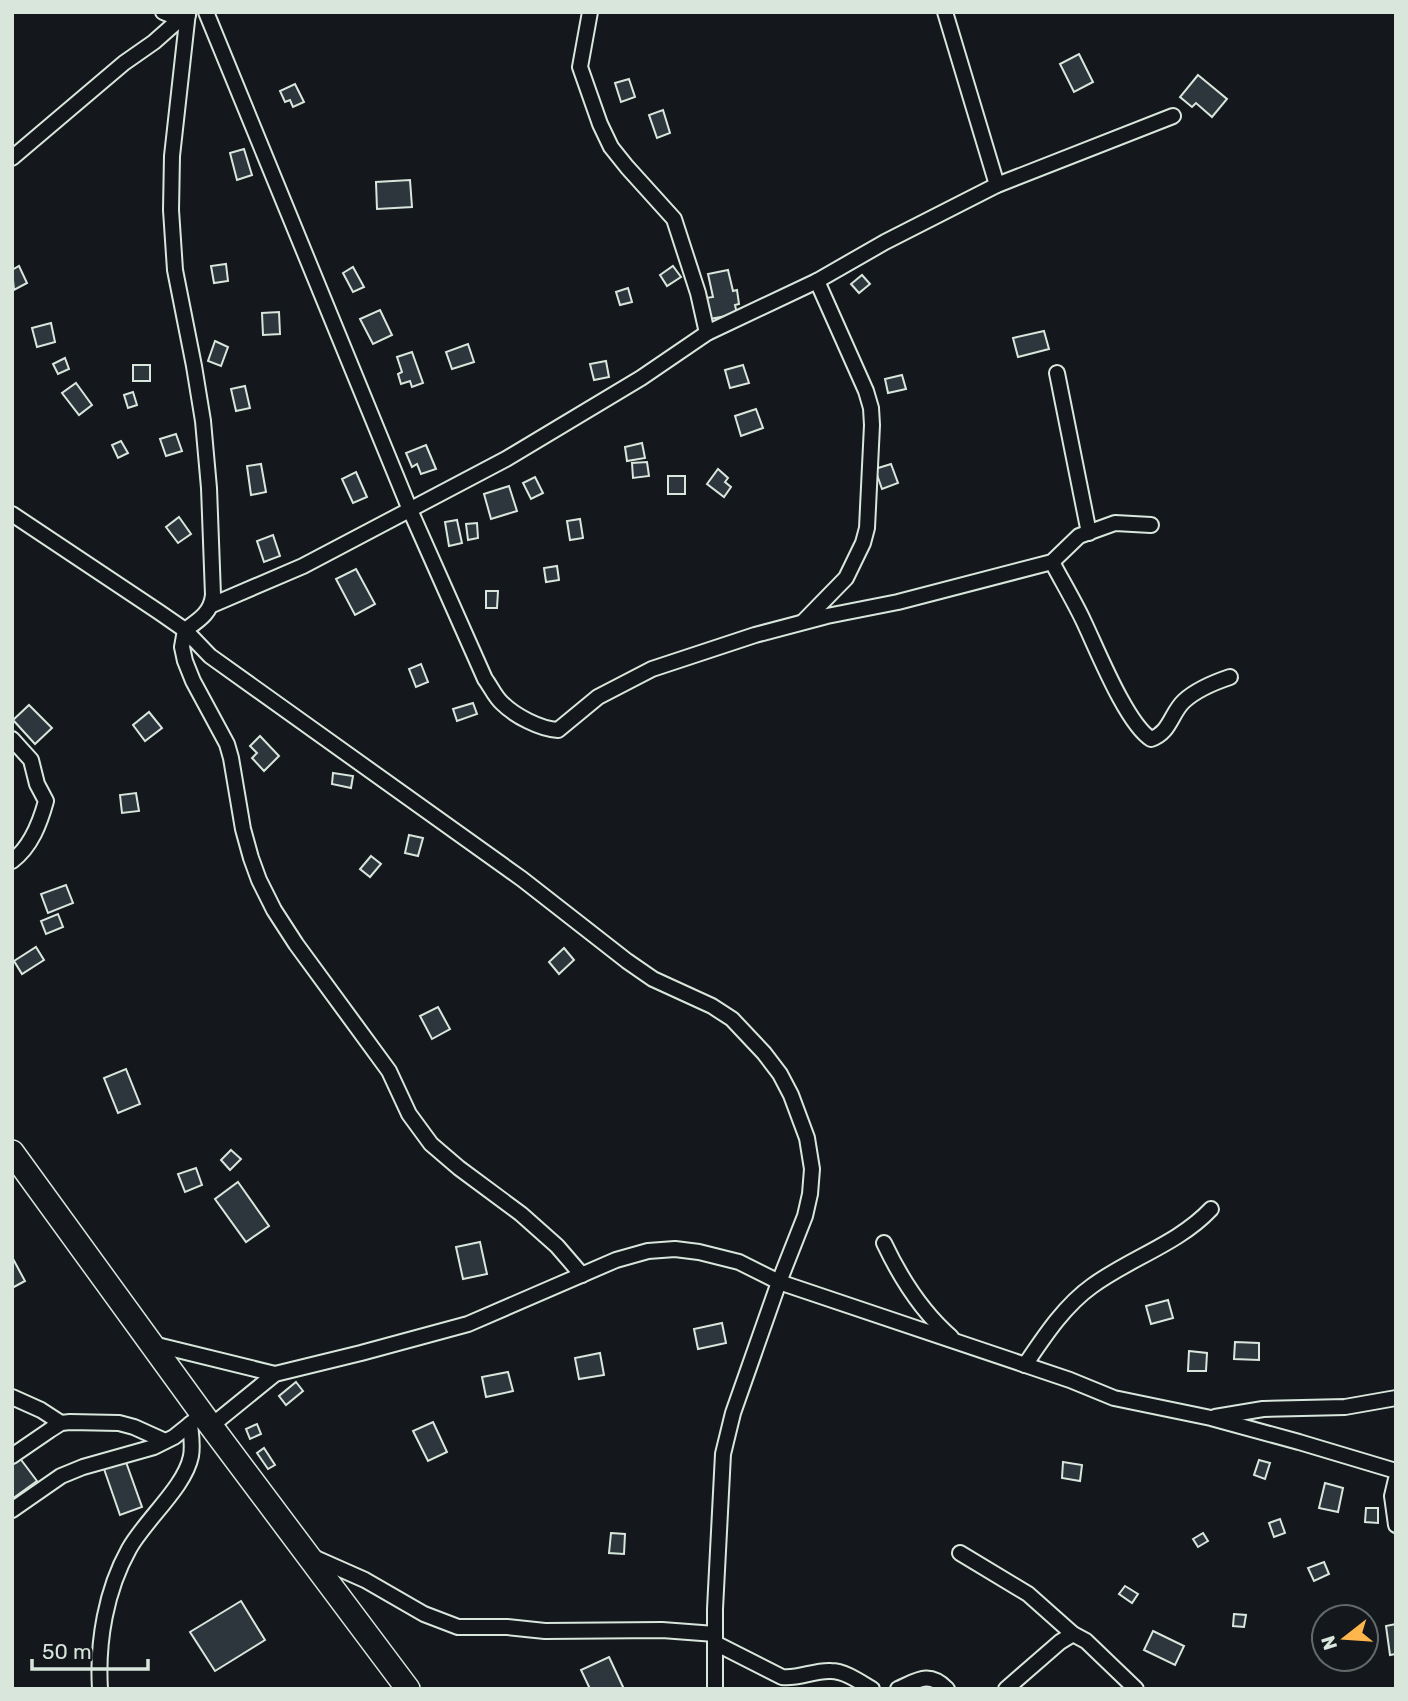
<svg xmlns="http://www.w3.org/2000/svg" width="1408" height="1701" font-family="Rubik,sans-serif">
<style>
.building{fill:#2c363c;stroke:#d8e6dc;stroke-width:2}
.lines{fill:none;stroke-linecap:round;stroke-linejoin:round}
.street-casing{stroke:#d8e6dc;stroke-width:18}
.primary-casing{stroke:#d8e6dc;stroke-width:26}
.street{stroke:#14181c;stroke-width:14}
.primary{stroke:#14181c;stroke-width:23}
</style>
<rect width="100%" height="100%" fill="#14181c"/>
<g class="building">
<polygon points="1079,54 1093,82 1074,92 1060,64"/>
<polygon points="1198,75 1227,99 1212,117 1196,103 1192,107 1180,97"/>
<polygon points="629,79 635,97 621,102 615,83"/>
<polygon points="295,84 304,102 293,107 290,100 285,102 280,91"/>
<polygon points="663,110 670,133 657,138 649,115"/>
<polygon points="244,149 252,175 237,180 230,153"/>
<polygon points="410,180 412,207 377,209 376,182"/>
<polygon points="226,264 228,281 214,283 211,266"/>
<polygon points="19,266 27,283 14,290 12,270"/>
<polygon points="673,266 681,277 667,286 660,275"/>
<polygon points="353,267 364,287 353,292 343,273"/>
<polygon points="728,270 733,291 737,290 739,304 735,305 737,314 710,319 706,298 713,297 708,274"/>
<polygon points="862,275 870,284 859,293 851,284"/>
<polygon points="628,288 632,302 620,305 616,292"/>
<polygon points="380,310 392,335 373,344 360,319"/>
<polygon points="279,312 280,334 263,335 262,313"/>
<polygon points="51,323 55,342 37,347 32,328"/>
<polygon points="1044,331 1049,349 1018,357 1013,338"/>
<polygon points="215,341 228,347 221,366 208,361"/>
<polygon points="468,344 474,362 452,369 446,352"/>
<polygon points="412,352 423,383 412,387 410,381 401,384 398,374 402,372 397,357"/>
<polygon points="65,358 69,369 58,374 53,364"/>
<polygon points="606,361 609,377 594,380 590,364"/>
<rect x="133" y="365" width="17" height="16"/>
<polygon points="743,365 749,383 730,388 725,370"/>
<polygon points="902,375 906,389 888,393 885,379"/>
<polygon points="76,383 92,405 79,415 62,393"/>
<polygon points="245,386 250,408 236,411 231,389"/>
<polygon points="133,392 137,405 128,408 124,395"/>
<polygon points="756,409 763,428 741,436 735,416"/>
<polygon points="176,434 182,451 166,456 160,439"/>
<polygon points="121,441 128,453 118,458 112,445"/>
<polygon points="642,443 645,458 627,461 625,447"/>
<polygon points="426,445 436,469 421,474 417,464 412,467 406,453"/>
<polygon points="647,462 649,476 633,478 632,463"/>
<polygon points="261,464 266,492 251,495 247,466"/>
<polygon points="891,464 898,483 882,489 875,469"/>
<polygon points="718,469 728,478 725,482 731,487 724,497 707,484"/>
<polygon points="356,472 367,497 353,503 342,479"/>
<rect x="668" y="476" width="17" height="18"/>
<polygon points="535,477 543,493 531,499 523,483"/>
<polygon points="509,486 517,511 491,519 484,494"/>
<polygon points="179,517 191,534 178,543 166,527"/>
<polygon points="580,519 583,538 570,540 567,521"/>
<polygon points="457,520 462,543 449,546 445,522"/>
<polygon points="477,523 478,538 468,540 466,524"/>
<polygon points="273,535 280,556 264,562 257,541"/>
<polygon points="557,566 559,580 546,582 544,568"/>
<polygon points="356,569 375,604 355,615 336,579"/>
<polygon points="486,591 498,591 497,608 486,608"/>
<polygon points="421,664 428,682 416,687 409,669"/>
<polygon points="473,703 477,714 457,721 453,709"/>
<polygon points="29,705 52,728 35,744 13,720"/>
<polygon points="149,712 162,728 145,741 133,725"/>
<polygon points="260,736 279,756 264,771 252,758 257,753 250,746"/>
<polygon points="333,773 353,776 351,788 332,784"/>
<polygon points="136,793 139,811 122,813 120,795"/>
<polygon points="409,835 423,838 418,856 405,853"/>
<polygon points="371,856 381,864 370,877 360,869"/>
<polygon points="66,885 73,903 48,913 41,894"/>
<polygon points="58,914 63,927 46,934 41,921"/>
<polygon points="36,947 44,960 22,974 14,961"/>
<polygon points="564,948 574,960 559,974 549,962"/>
<polygon points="438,1007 450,1029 432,1039 420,1016"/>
<polygon points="126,1069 140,1104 118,1113 104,1078"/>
<polygon points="231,1150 241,1159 230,1170 221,1160"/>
<polygon points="196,1168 202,1185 185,1192 178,1174"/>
<polygon points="238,1182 269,1226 246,1242 215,1199"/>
<polygon points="480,1242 487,1274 463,1279 456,1247"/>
<polygon points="12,1257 25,1281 12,1288"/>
<polygon points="1168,1300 1173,1318 1151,1324 1146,1306"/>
<polygon points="722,1323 726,1343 698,1349 694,1329"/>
<polygon points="1235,1342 1259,1343 1259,1360 1234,1359"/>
<polygon points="1189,1351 1207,1353 1206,1371 1188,1371"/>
<polygon points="600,1353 604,1375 579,1379 575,1358"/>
<polygon points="508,1372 513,1391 486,1397 482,1377"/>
<polygon points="296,1382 303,1391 286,1405 279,1396"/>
<polygon points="433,1422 447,1452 428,1461 413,1431"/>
<polygon points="257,1424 261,1434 250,1439 246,1429"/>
<polygon points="264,1448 275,1465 268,1469 257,1453"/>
<polygon points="19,1457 37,1481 12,1499 12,1462"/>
<polygon points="1259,1460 1270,1463 1265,1479 1254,1475"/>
<polygon points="126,1462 142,1507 120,1515 104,1469"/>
<polygon points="1063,1462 1082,1465 1080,1481 1062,1478"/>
<polygon points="1325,1483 1343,1488 1338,1512 1319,1508"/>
<polygon points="1366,1508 1378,1508 1378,1523 1365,1522"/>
<polygon points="1280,1519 1285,1533 1274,1537 1269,1523"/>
<polygon points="611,1533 625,1534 624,1554 609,1553"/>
<polygon points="1203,1533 1208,1541 1198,1547 1193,1539"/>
<polygon points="1324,1562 1329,1574 1314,1581 1308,1568"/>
<polygon points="1125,1586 1138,1594 1132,1603 1119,1594"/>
<polygon points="241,1601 265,1640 215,1671 190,1632"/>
<polygon points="1234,1614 1246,1615 1244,1627 1233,1626"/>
<polygon points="1396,1624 1396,1654 1390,1655 1386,1626"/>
<polygon points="1153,1631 1184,1646 1175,1665 1144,1650"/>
<polygon points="609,1657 624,1689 590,1689 581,1670"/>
</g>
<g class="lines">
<defs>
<g id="street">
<polyline points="163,12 180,19"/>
<path d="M188,12L172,156L171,210L175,270L194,366L203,421L209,488L213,595C211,613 199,620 185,630L182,647L185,661L193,681L227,744L231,758L243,829L251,858L259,880L274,910L296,944L389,1071L409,1114L431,1144L459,1168L521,1214L557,1246L582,1275"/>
<path d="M206,12L410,510L485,679C491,687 495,697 502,703C515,716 540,729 558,730L598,697L652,669L755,635L827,616L898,602L1052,562L1079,536L1115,523L1151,525"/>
<polyline points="590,12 580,67 600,124 611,147 627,167 674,219 698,293 707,333"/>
<polyline points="945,12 997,185"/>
<polyline points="12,158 124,63 154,42 180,19 188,15"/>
<polyline points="1057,373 1089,533"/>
<polyline points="12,514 159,612 185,630 210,656 522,879 627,961 653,979 712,1006 732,1019 764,1053 780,1074 791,1095 807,1138 812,1169 810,1194 805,1216 779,1282 733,1413 723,1454 715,1609 715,1689"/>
<path d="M1052,562C1062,581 1074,601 1083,620C1097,649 1126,723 1151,739C1170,733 1171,713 1184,701C1196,690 1215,682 1230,677"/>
<polyline points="212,605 303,566 506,459 641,378 707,333 817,281 885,242 997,185 1173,116"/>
<polyline points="804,621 846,578 863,543 867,528 872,425 871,408 866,391 817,281"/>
<path d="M12,739L31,760L37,784L46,801C40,823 31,847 12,861"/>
<path d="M884,1243C901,1279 921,1311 951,1337"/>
<polyline points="153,1344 275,1374"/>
<path d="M1025,1365C1044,1337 1064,1306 1092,1286C1130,1258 1178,1244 1211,1209"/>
<polyline points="12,1397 41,1410 61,1423"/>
<polyline points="1215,1417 1263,1409 1345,1407 1396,1398"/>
<polyline points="211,1426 275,1374 361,1353 468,1324 616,1260 648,1251 675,1249 699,1252 739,1262 779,1282 1070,1380 1114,1398 1211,1418 1299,1442 1396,1471"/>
<polyline points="12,1456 50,1430 61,1423 70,1422 119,1423 134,1427 165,1441"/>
<polyline points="1396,1479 1392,1496 1396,1525"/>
<polyline points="12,1510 61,1476 83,1467 154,1447 174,1437 194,1421"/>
<polyline points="960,1553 1028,1594 1073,1634 1086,1641 1136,1689"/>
<polyline points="313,1557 365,1580 424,1614 458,1627 507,1627 545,1631 662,1630 715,1634"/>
<path d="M715,1643L782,1677C799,1679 814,1670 831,1671C845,1671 860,1682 872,1689"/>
<path d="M100,1689C97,1642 106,1590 129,1549C145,1520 185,1487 191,1456C193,1445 191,1434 190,1424"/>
<path d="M898,1689C918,1680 929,1671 947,1689"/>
<polyline points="1006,1689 1060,1642 1073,1634"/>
</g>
<polyline id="primary" points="12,1152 211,1426 408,1689"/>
</defs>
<use href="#street" class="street-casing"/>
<use href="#primary" class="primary-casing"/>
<use href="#street" class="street"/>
<use href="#primary" class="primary"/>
</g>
<rect width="1408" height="1701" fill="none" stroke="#d8e6dc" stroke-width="28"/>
<g transform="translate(1345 1638) rotate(253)"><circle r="33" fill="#14181c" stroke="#626a69" stroke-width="2"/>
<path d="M0-5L12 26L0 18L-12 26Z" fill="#ffb74d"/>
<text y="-10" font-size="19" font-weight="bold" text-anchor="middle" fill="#d8e6dc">N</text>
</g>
<path d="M32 1659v10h116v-10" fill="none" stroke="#d8e6dc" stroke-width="3.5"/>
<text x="42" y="1659" font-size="21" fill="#d8e6dc" stroke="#14181c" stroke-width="5" paint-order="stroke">50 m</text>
</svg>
